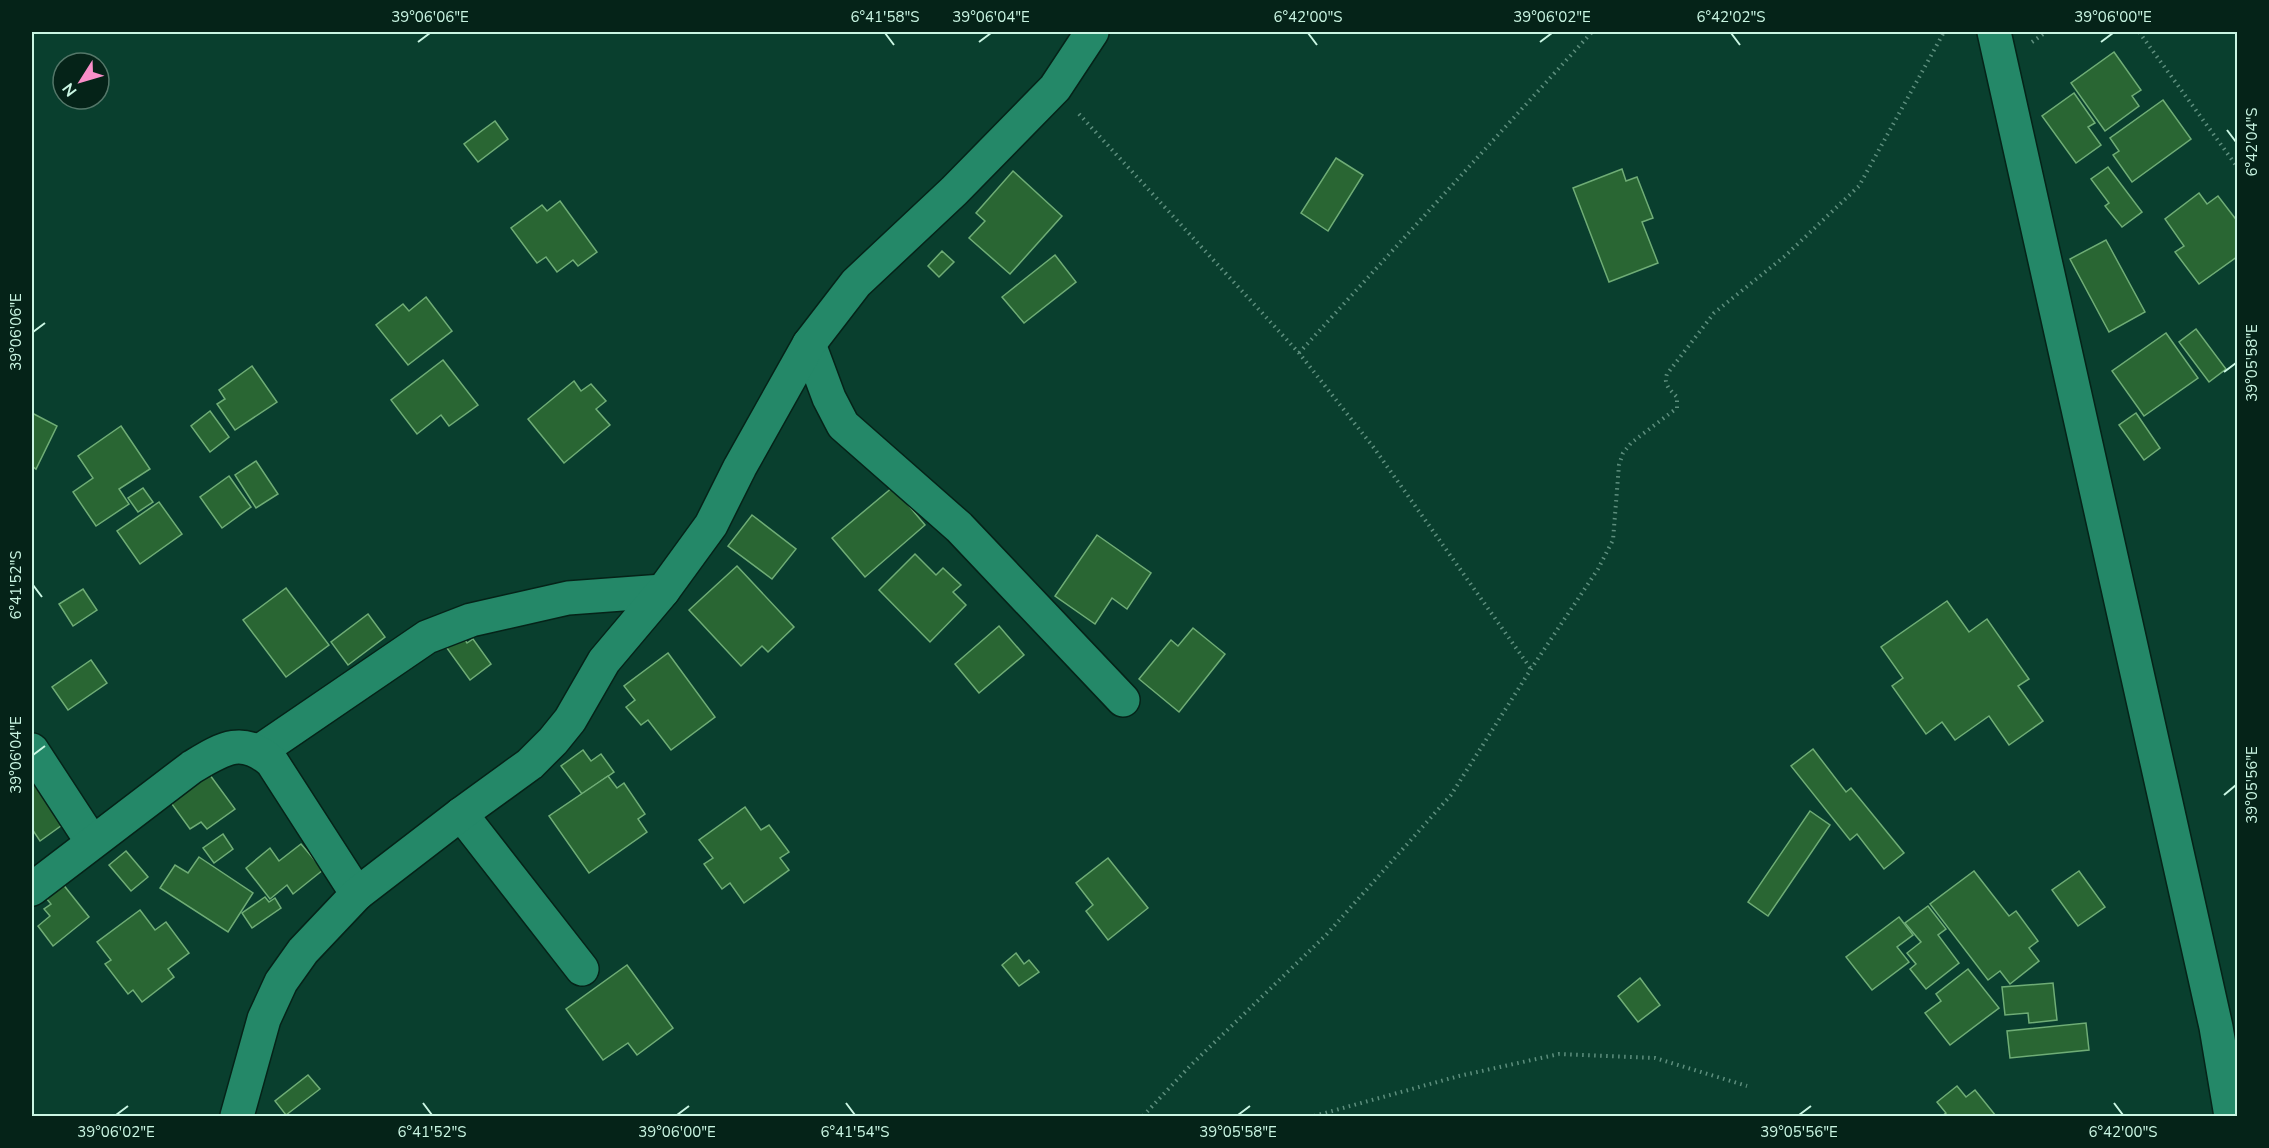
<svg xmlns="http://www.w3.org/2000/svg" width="2269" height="1148" font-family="'Nunito Sans',sans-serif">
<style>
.building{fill:#296633;stroke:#6fad76;stroke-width:1.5}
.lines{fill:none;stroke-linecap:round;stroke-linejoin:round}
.minor-casing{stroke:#052318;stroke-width:36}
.path{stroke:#5e8f7e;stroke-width:4;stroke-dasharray:1.5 4.5;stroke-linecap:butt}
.minor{stroke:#248868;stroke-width:33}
.ticks{fill:none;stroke:#caf6e3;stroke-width:2}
.neatline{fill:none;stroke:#caf6e3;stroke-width:2}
.ticks-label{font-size:15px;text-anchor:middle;fill:#caf6e3}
</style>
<rect width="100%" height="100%" fill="#093f2e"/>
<g class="building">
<polygon points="2114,52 2141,90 2132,96 2139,106 2105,131 2071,83"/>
<polygon points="2074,93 2095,123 2088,127 2101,145 2076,163 2042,116"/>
<polygon points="2163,100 2191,139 2132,182 2113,155 2119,151 2110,138"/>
<polygon points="495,121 508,139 478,162 464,144"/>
<polygon points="1336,158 1363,175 1328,231 1301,213"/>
<polygon points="2108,167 2142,212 2122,227 2105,206 2109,203 2091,179"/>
<polygon points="1622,169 1626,181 1637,177 1653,218 1642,222 1658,263 1609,282 1573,188"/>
<polygon points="1013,171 1062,216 1010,274 969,238 985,221 976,213"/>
<polygon points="2199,193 2207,204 2218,196 2238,222 2238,256 2199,284 2175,252 2184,246 2165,219"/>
<polygon points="560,201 597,252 578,266 573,260 557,272 546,257 537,263 511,228 542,205 547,211"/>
<polygon points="2106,240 2145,312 2109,332 2070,259"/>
<polygon points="942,251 954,262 939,277 928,266"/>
<polygon points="1055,255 1076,282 1024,323 1002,297"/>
<polygon points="426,297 452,331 408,365 376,325 403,304 409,311"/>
<polygon points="2196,329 2226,369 2209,382 2179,342"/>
<polygon points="2166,333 2198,378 2144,416 2112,371"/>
<polygon points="443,360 478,405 449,426 441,415 417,434 391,400"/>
<polygon points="252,366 277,402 235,430 217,404 225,399 219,390"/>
<polygon points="574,381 581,391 591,384 606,401 596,409 610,425 564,463 528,419"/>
<polygon points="210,411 229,437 210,452 191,426"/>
<polygon points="32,413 57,426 36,469 32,466"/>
<polygon points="2136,413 2160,448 2144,460 2119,425"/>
<polygon points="121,426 150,469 119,489 129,504 96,526 73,492 93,478 78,456"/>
<polygon points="256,461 278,494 256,508 235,475"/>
<polygon points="229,476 251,507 222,528 200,497"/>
<polygon points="893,487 925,525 865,577 832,538"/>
<polygon points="143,488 153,502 138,512 128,498"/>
<polygon points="159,502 182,534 140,564 117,531"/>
<polygon points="752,515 796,549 772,579 728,546"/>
<polygon points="1097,535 1151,573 1127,609 1112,598 1095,624 1055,596"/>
<polygon points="915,554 936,575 943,568 961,585 953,592 966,605 930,642 879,590"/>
<polygon points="737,566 794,627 768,652 762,646 741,666 689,610"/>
<polygon points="286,588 329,645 286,677 243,620"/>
<polygon points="83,589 97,610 73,626 59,604"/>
<polygon points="1947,601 1969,632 1987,619 2029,679 2018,686 2043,721 2009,745 1989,716 1955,740 1942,722 1926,734 1892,686 1903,678 1881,647"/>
<polygon points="368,614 385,637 348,665 331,642"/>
<polygon points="999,626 1024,655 979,693 955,664"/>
<polygon points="1193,628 1225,654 1179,712 1139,679 1171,640 1178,646"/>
<polygon points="460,632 467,643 473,639 491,664 470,680 444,644"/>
<polygon points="668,653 715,717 671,750 648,720 641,725 626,707 635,700 624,686"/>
<polygon points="91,660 107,683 68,710 52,687"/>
<polygon points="1813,749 1846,792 1851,788 1904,853 1884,869 1857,834 1850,840 1791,766"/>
<polygon points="583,750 591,761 601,754 614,772 582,794 561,766"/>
<polygon points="32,768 69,820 40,841 32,829"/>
<polygon points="207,771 235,809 207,829 201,822 190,829 169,800"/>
<polygon points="608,776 617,788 624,783 645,814 638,819 647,832 589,873 549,816"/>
<polygon points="745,807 761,830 769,825 789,852 780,858 789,870 744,903 730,883 722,889 704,864 713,858 699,840"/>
<polygon points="1810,811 1830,825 1768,916 1748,902"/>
<polygon points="223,834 233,849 214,863 203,848"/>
<polygon points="301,844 323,870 293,894 287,885 270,899 246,868 270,848 279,861"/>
<polygon points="126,851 148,877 131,891 109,865"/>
<polygon points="199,857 253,893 228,932 160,888 175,865 188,873"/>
<polygon points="1108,858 1148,908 1108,940 1086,911 1093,905 1076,883"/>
<polygon points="1974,871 2009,916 2016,911 2038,941 2029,948 2039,961 2010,984 2000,971 1988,980 1930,904"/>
<polygon points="2079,871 2105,907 2078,926 2052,890"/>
<polygon points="58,878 89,917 53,946 38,926 50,916 44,909 51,904 41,892"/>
<polygon points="265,897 269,902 275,898 281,908 252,928 242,913"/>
<polygon points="1928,906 1946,929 1938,935 1959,963 1926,989 1910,969 1916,964 1907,953 1921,942 1905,923"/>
<polygon points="140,910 155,930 166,922 189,953 168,969 174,977 142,1002 133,990 128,994 105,964 111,960 97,942"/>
<polygon points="1899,917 1913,935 1897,947 1909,962 1872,990 1846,957"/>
<polygon points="1016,953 1024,964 1029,960 1039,972 1019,986 1002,965"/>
<polygon points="627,965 673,1028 637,1055 628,1043 603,1060 566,1009"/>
<polygon points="1968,969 1999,1008 1950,1045 1925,1013 1941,1001 1936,994"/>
<polygon points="1640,978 1660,1005 1638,1022 1618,996"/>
<polygon points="2053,983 2057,1020 2029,1023 2028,1013 2005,1015 2002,987"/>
<polygon points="2086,1023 2089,1050 2010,1058 2007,1031"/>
<polygon points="308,1075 320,1089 286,1115 275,1101"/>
<polygon points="1957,1086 1966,1097 1975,1090 1996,1116 1942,1116 1946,1113 1937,1102"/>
</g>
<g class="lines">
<defs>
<g id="minor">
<polyline points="1994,32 2216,1027 2231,1116"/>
<polyline points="809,344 829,398 843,425 959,527 1123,700"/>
<polyline points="32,750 92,842"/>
<polyline points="260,751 427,637 471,620 568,598 663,591"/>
<polyline points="461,814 582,969"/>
<path d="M32,889L192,767C222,749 242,735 272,762L357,894"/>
<polyline points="237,1116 264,1019 281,982 303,951 357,894 461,814 530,764 553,741 570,720 604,661 663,591 711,525 740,467 809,344 856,283 954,191 1055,88 1092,32"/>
</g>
</defs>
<use href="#minor" class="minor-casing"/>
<g class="path">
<polyline points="2139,32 2238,168"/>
<polyline points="2032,42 2046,32"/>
<polyline points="1079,114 1299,353 1374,448 1531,669"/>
<polyline points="1299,353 1592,32"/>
<path d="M1143,1116L1190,1066L1326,935L1451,795L1531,669L1598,569L1613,540L1619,465L1623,453L1631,443L1677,408V397C1670,390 1663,384 1667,374L1714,313L1785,256L1859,186L1944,32"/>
<polyline points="1314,1116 1459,1076 1559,1054 1655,1058 1747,1086"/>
</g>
<use href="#minor" class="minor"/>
</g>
<path class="ticks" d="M885,33L894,45M1308,33L1317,45M1731,33L1740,45M418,42L430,33M979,42L991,33M1540,42L1552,33M2101,42L2113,33M2227,130L2236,142M33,332L45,323M2224,372L2236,363M33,585L42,597M33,755L45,746M2224,795L2236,785M423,1103L432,1115M846,1103L855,1115M2114,1103L2123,1115M116,1115L128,1106M677,1115L689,1106M1238,1115L1250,1106M1799,1115L1811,1106"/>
<rect width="2269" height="1148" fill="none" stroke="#052318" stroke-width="66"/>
<g transform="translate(81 81) rotate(233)"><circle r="28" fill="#052318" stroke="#547769" stroke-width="1.5"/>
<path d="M0-4.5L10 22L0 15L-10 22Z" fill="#f98fc9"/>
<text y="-9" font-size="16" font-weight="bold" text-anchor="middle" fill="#caf6e3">N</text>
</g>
<rect x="33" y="33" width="2203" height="1082" class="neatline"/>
<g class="ticks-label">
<text x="430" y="22">39°06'06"E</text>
<text x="885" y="22">6°41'58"S</text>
<text x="991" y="22">39°06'04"E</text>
<text x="1308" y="22">6°42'00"S</text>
<text x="1552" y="22">39°06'02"E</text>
<text x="1731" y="22">6°42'02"S</text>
<text x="2113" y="22">39°06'00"E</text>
<text transform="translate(2252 142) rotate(-90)" y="5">6°42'04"S</text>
<text transform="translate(16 332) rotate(-90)" y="5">39°06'06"E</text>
<text transform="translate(2252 363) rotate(-90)" y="5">39°05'58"E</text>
<text transform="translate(16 585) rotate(-90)" y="5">6°41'52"S</text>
<text transform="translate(16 755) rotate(-90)" y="5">39°06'04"E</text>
<text transform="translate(2252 785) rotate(-90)" y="5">39°05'56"E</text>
<text x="116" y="1137">39°06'02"E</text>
<text x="432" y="1137">6°41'52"S</text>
<text x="677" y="1137">39°06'00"E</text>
<text x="855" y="1137">6°41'54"S</text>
<text x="1238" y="1137">39°05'58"E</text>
<text x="1799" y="1137">39°05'56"E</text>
<text x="2123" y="1137">6°42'00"S</text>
</g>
</svg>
